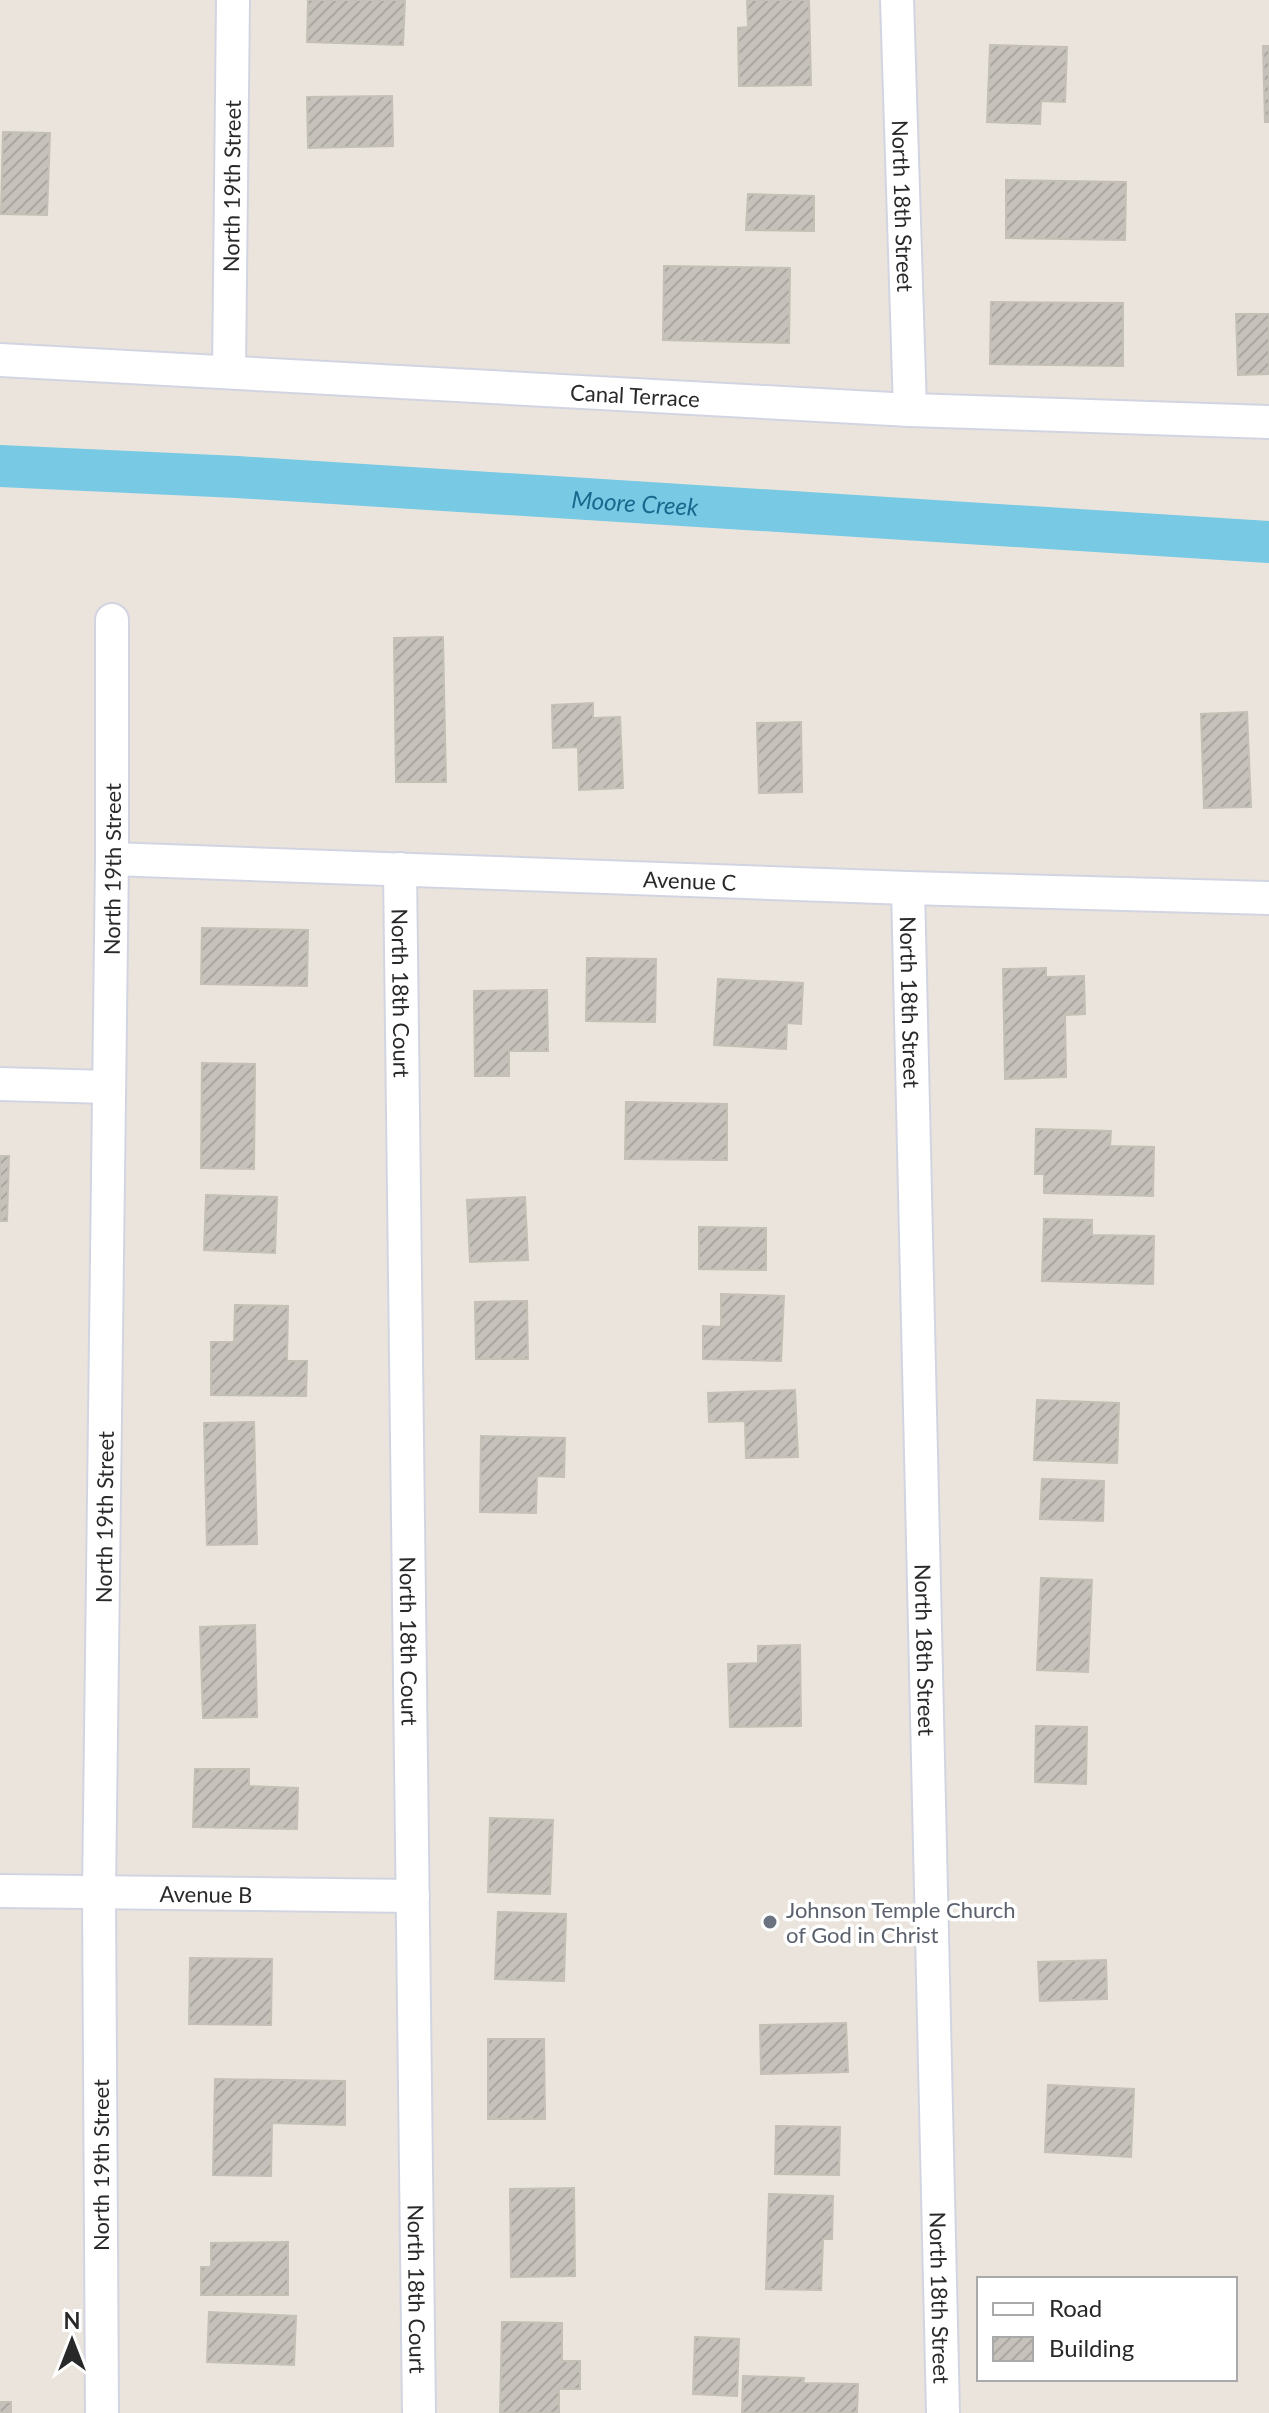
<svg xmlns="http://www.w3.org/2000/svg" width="1269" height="2413" font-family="Lato,sans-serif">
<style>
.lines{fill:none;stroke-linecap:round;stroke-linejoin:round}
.canal{stroke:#78c9e4;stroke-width:42}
.building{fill:url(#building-hatch);stroke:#c5c0b6;stroke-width:2}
.street-casing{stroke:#d2d5e1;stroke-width:36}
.street{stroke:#fff;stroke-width:32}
.worship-dot{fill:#6b7280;stroke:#fff;stroke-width:3}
.labels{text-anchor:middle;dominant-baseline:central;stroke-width:7;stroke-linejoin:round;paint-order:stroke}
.street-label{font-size:22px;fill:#292929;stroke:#fff}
.worship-label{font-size:22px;fill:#5b616d;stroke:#fff;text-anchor:start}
.water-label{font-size:24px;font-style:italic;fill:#19688e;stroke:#fff}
</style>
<defs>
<pattern id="building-hatch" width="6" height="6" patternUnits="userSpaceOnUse" patternTransform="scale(2)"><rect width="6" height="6" fill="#c6c2bb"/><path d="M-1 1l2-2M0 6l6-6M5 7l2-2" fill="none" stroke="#aaa7a1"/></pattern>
</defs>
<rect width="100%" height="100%" fill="#eae4dc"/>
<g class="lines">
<path class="canal" id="s1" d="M0,466L237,477L1269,542"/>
</g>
<g class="building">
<polygon points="308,0 405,0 403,45 307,42"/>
<polygon points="747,0 809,0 811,85 739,86 738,28 748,27"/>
<polygon points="990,45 1067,47 1065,102 1041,101 1040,124 987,122"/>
<polygon points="1263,46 1269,46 1269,122 1265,122"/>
<polygon points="392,96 393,146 308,148 307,97"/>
<polygon points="3,132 50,133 47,215 1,214"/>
<polygon points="1006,180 1126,182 1125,240 1006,238"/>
<polygon points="748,194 814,196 814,231 746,230"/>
<polygon points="664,266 790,268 789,343 663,340"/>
<polygon points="991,302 1123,303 1123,366 990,364"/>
<polygon points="1236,314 1269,314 1269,374 1238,375"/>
<polygon points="443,637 446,782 396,782 394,638"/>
<polygon points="593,703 593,718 620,717 623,788 579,790 578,747 553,748 552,705"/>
<polygon points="1247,712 1251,807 1204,808 1201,714"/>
<polygon points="801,722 802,792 759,793 757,723"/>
<polygon points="202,928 308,930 307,986 201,984"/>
<polygon points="587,958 656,959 655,1022 586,1021"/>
<polygon points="1046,968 1046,977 1084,976 1085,1014 1065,1015 1066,1077 1005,1079 1003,969"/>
<polygon points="718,979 803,983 801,1024 787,1023 786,1049 714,1045"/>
<polygon points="547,990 548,1051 509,1051 509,1076 475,1076 474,991"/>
<polygon points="202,1063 255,1064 254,1169 201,1168"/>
<polygon points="626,1102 727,1104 727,1160 625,1159"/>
<polygon points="1036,1129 1111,1131 1110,1146 1154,1147 1153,1196 1044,1193 1044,1174 1035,1174"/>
<polygon points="0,1156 9,1156 7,1221 0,1221"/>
<polygon points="206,1195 277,1197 275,1253 204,1250"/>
<polygon points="525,1197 528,1260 470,1262 467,1200"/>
<polygon points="1044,1219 1092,1220 1092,1235 1154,1236 1153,1284 1042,1281"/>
<polygon points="699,1227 766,1228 766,1270 699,1269"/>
<polygon points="721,1294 784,1296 781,1361 703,1359 703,1326 721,1327"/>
<polygon points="527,1301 528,1359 476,1359 475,1302"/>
<polygon points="235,1305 288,1306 287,1361 307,1361 306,1396 211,1395 211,1342 234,1342"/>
<polygon points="795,1390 798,1457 746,1458 745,1421 709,1422 708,1393"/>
<polygon points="1037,1400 1119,1403 1117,1463 1034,1460"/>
<polygon points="254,1422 257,1544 207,1545 204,1423"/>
<polygon points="481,1436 565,1438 564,1477 537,1476 536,1513 480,1512"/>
<polygon points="1042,1479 1104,1481 1103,1521 1040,1519"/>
<polygon points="1041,1578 1092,1580 1088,1672 1037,1670"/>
<polygon points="255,1625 257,1717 203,1718 200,1627"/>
<polygon points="800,1645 801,1726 730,1727 728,1664 758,1663 758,1646"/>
<polygon points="1036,1726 1087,1727 1086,1784 1035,1782"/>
<polygon points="195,1769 249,1769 249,1786 298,1788 297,1829 193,1827"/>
<polygon points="490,1818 553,1820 550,1894 488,1892"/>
<polygon points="498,1912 566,1914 564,1981 495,1979"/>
<polygon points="190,1958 272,1959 271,2025 189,2024"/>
<polygon points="1106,1960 1107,1999 1040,2001 1038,1962"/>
<polygon points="846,2023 848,2072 761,2074 760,2025"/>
<polygon points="488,2039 544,2039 545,2119 488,2119"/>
<polygon points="215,2079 345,2081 345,2125 272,2123 271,2176 213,2175"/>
<polygon points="1048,2085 1134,2089 1131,2157 1045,2152"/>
<polygon points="776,2126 840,2127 839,2175 775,2174"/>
<polygon points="574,2188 575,2276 511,2277 510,2189"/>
<polygon points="769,2194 833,2196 832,2239 823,2239 821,2290 766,2289"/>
<polygon points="288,2242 288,2295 201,2295 201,2267 211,2267 211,2243"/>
<polygon points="209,2312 296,2316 294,2365 207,2362"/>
<polygon points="502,2322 562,2323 562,2361 580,2361 580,2389 559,2389 559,2413 500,2413"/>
<polygon points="695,2337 739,2339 737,2396 693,2394"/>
<polygon points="743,2376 804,2378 803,2383 858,2384 857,2413 742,2413"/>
<rect x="0" y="2402" width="11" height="11"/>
</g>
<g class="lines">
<defs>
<g id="street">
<path id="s2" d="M897,0L910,410"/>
<path id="s3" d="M0,360L910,410L1269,422"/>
<path id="s4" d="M229,372L233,0"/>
<path id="s5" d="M112,859L908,888L1269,898"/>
<path id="s6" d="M400,869L419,2413"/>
<path id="s7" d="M908,888L943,2413"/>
<polyline points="0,1084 108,1087"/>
<path id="s8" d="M0,1891L413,1896"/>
<path id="s9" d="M102,2413L99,1893L112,859V620"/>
</g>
</defs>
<use href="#street" class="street-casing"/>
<use href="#street" class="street"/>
</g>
<circle class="worship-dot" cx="770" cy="1922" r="8"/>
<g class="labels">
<g class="street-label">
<text stroke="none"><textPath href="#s4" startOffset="186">North 19th Street</textPath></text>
<text stroke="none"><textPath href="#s2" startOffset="206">North 18th Street</textPath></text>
<text stroke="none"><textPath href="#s3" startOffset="636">Canal Terrace</textPath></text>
<text stroke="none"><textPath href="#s9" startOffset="1544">North 19th Street</textPath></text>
<text stroke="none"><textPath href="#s5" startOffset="578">Avenue C</textPath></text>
<text stroke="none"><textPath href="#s6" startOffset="124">North 18th Court</textPath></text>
<text stroke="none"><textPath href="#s7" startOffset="114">North 18th Street</textPath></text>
<text stroke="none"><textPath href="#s9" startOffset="896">North 19th Street</textPath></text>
<text stroke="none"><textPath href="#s6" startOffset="772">North 18th Court</textPath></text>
<text stroke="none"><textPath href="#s7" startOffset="762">North 18th Street</textPath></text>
<text stroke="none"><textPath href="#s8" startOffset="206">Avenue B</textPath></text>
<text transform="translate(100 2165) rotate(-90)">North 19th Street</text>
<text stroke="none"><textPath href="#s6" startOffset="1420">North 18th Court</textPath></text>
<text stroke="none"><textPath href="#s7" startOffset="1410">North 18th Street</textPath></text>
</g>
<g class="worship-label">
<text x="786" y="1909">Johnson Temple Church<tspan x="786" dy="25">of God in Christ</tspan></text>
</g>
<g class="water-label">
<text stroke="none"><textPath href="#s1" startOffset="636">Moore Creek</textPath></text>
</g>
</g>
<rect x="977" y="2277" width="260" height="104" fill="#ffffff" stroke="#a9a9a9" stroke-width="2"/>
<rect x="993" y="2303" width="40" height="12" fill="#ffffff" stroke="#a9a9a9" stroke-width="2"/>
<text x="1049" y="2317" font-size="24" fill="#292929">Road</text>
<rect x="993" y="2337" width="40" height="24" fill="url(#building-hatch)" stroke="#a9a9a9" stroke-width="2"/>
<text x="1049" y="2357" font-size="24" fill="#292929">Building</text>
<g transform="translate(72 2341)" stroke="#ffffff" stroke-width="6" paint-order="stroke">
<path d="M0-6L14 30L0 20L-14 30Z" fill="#292929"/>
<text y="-12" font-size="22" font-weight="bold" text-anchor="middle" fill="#292929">N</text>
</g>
</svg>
